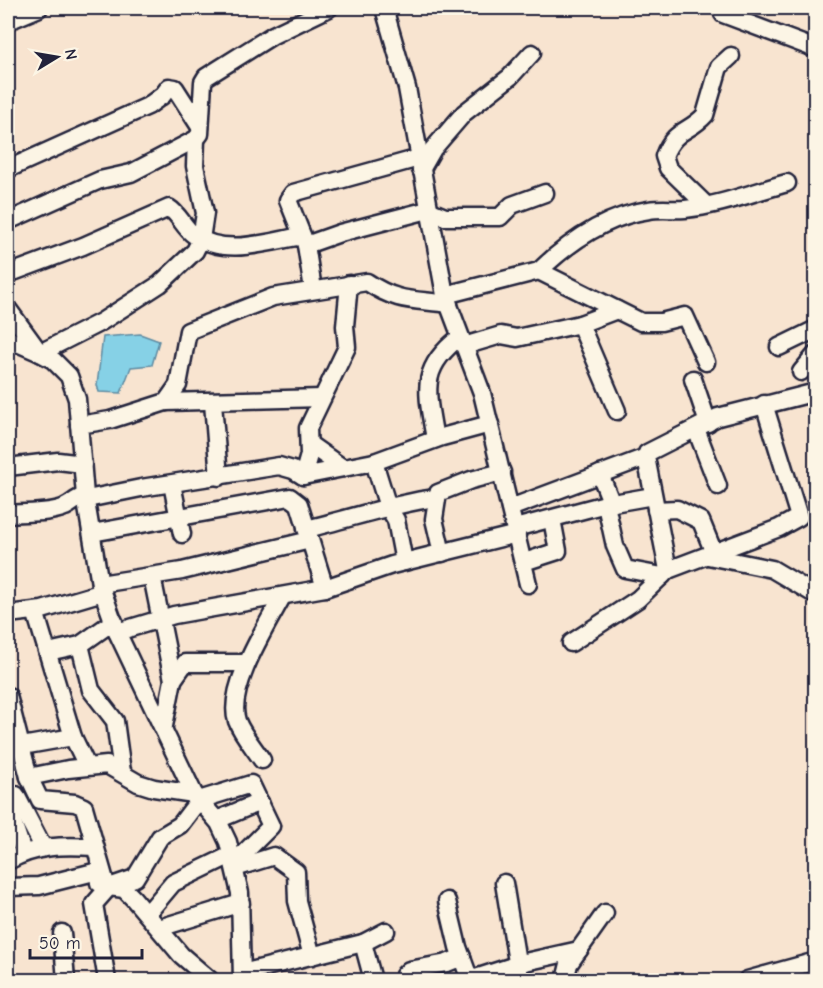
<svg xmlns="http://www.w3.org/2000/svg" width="823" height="988" font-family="'Comic Neue',sans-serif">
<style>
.water{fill:#86d1e6;stroke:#5e8ba2;stroke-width:1.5}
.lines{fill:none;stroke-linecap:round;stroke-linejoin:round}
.street-casing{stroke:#22223b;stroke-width:21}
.street{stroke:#fcf5e5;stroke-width:16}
</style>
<rect width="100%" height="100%" fill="#f8e4d0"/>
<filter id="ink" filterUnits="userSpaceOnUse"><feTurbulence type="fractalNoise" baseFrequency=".0167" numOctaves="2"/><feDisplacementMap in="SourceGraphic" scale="12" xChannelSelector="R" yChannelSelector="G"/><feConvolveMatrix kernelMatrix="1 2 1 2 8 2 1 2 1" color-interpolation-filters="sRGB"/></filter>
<g filter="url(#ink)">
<polygon class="water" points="140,334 159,341 152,365 131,367 121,393 99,392 97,385 103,337"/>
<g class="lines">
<defs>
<g id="street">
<polyline points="384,8 407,88 445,295 482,393 528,584"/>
<polyline points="723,14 816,49"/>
<polyline points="8,21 39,8"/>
<polyline points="8,169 148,106 163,95 169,87 175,88 200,127"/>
<polyline points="421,170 433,149 464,113 510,77 532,53"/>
<path d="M706,205L668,168L664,156C675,128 689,133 705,115L719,67L731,56"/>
<polyline points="8,221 100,180 131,173 196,139 200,134 203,82 206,77 273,35 329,8"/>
<polyline points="306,245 340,233 428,210 445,217 500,217 512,205 545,193"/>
<path d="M539,271C569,242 605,216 649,210C661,208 673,210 685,209C719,206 754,192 787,183"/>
<path d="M8,274L83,246L169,208C179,214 184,228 194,235C225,257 266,242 302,236"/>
<polyline points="313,289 306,245 288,200 293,193 419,158"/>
<polyline points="445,295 539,271 641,322 661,322 685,316 706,362"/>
<polyline points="8,309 40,353 53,360 69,376 77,399 85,496 100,584 117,632 194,794 219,823 228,842 240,893 242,980"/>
<polyline points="580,324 617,411"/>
<polyline points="8,339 40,353 101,322 160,284 195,251 201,239 205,213 195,166 196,139"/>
<polyline points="464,346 501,335 517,338 580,324 617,310"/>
<polyline points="779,347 816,329"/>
<polyline points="801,372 816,354"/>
<polyline points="693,379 708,423"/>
<polyline points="166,402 322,398"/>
<polyline points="213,403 219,477"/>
<path d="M79,425L110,420L166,402L178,385L188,331L273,297L367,282C398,303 414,299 449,304"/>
<polyline points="696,429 718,486"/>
<path d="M435,439C427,392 418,369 460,337"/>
<polyline points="309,444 343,468"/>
<polyline points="374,462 388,507 396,520 404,562"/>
<polyline points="8,467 58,461 83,464"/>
<polyline points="600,474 612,504"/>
<polyline points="303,476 309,455 308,428 347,347 345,326 349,284"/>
<polyline points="172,484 182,534"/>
<polyline points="87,499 141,488 279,466 293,470 303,476 374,462 442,437 490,424"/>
<polyline points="606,505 615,546 625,569 662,576"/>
<polyline points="510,508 646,457 647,453 718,417 816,392"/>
<polyline points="656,510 677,509 701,521 714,553"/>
<path d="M8,514C25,512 49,514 65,507C73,503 76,498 85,496"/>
<polyline points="515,528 602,505 653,496"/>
<path d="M306,529C350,519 391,504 435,498"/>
<polyline points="92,533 290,497 299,504 325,588"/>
<polyline points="442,553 434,519 438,493 471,480 502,472"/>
<polyline points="708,556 772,569 816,595"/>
<polyline points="524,562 558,551 552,519"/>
<polyline points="668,570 779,528 799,517 764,404"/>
<polyline points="152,576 173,680 164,726"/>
<polyline points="100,584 182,571 310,540"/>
<polyline points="35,611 73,737 87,766"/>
<polyline points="8,614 42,610 103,592"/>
<polyline points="117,632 174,615 325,588 392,565 517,534"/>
<polyline points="571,643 638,599 668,570 646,457"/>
<polyline points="80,645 91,690 115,721 122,772"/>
<polyline points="48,652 80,645 114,621"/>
<polyline points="173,680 185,663 247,663"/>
<polyline points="8,696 29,777 40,800 75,803 84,807 106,884 109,887 124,889 133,898 181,955 210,980"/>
<polyline points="22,746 73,737"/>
<path d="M262,760C254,748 242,734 237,721C226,689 267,625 282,597"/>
<polyline points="29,777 68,769 107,765 138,783 154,788 194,794"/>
<polyline points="16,795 43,847"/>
<polyline points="8,807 23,852"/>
<polyline points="217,820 260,802"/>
<path d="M8,861C36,845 63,845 95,847"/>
<polyline points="235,868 274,856 296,872 297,901 312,956"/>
<polyline points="504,883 520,980"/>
<polyline points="8,887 39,886 98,871 99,883"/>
<polyline points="447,901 458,947 470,980"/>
<polyline points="147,914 173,883 231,855"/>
<polyline points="159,928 241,903"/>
<polyline points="62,933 66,980"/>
<polyline points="363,943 373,980"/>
<polyline points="242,973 363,943 386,931"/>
<polyline points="404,975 409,970 447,963 462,957"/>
<polyline points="107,980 94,904 109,887 135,878 160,837 180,825 199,800 251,784 271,826 234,863"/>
<polyline points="469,980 525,962 579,950"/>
<polyline points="565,980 569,964 605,913"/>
<polyline points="747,980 816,961"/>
</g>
</defs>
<use href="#street" class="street-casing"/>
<use href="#street" class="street"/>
</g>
</g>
<rect width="823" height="988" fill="none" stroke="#fcf5e5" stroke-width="30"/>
<rect x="15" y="15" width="793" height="958" fill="none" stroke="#22223b" stroke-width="2" filter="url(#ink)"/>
<g transform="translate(57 57) rotate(79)" stroke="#fcf5e5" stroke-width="4.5" paint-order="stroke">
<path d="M0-4.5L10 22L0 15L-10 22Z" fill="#22223b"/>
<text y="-9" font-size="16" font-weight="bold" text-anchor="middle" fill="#22223b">N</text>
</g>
<path d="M30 949v9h112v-9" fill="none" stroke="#22223b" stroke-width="3"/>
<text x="39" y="949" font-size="18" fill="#22223b" stroke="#fcf5e5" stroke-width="4.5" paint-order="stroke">50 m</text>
</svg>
